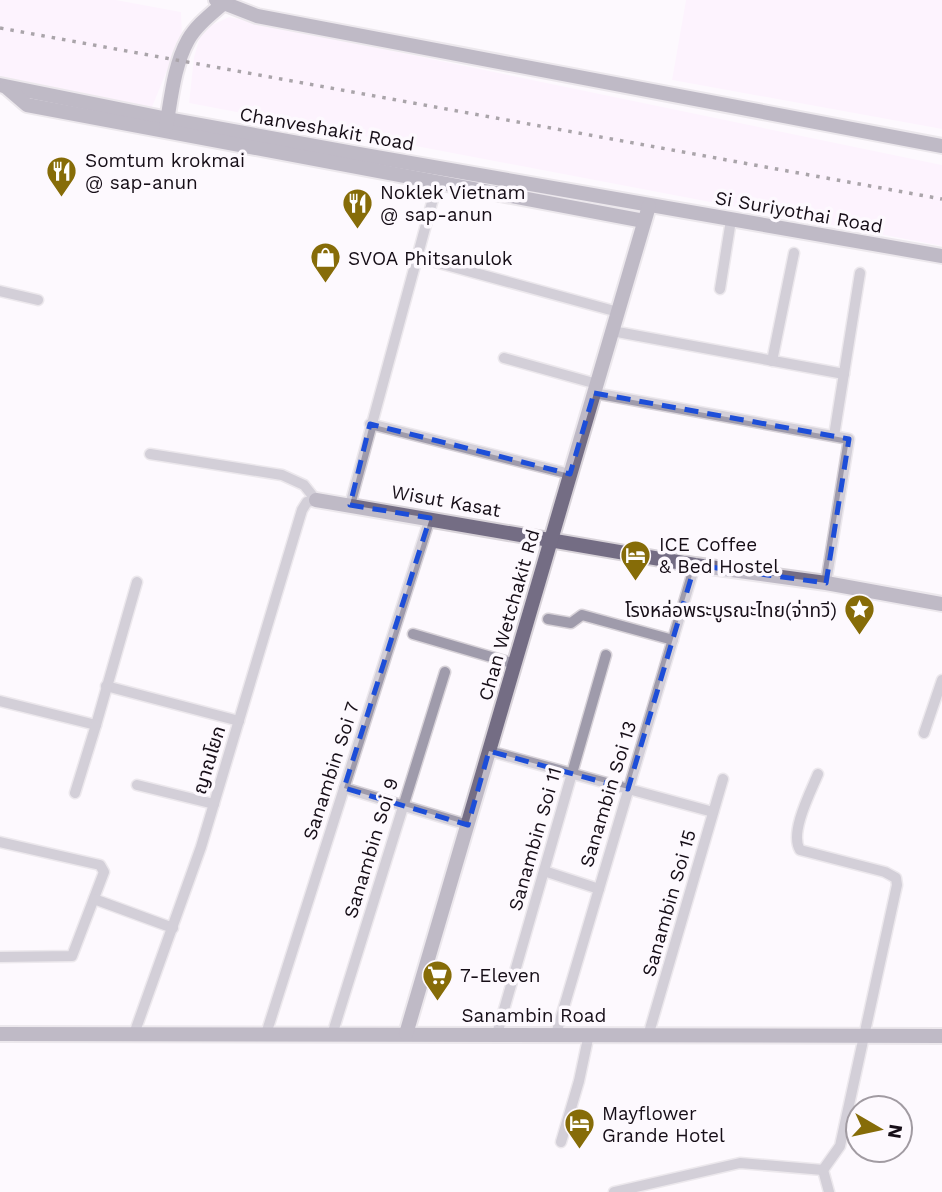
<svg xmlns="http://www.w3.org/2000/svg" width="942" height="1192" font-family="'Work Sans','Noto Sans Thai',sans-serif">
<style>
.built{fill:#fdecfe}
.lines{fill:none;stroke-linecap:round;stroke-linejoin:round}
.street-casing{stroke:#d8d3d9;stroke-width:13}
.secondary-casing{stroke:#d8d3d9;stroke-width:18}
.street{stroke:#9f9bab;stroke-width:10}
.secondary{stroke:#746d84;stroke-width:14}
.rail{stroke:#453d46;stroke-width:3.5;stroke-dasharray:3.5 7;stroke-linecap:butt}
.marked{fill:none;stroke:#1d4ed8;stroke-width:5;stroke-dasharray:14 9;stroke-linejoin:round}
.labels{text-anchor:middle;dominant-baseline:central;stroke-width:7;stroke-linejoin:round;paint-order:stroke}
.street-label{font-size:19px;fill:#160e17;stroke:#fdf9fe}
.poi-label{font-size:19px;fill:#160e17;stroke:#fdf9fe;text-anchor:start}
</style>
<rect width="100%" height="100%" fill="#fdf9fe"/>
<g class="built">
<polygon points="0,0 116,0 181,12 182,34 152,107 135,106 0,81"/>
<polygon points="686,0 942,0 942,129 672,80"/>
<polygon points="229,17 942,165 942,246 189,103 194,57 200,37 212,25"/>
</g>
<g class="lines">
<defs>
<g id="street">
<polyline points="417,257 618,312"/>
<polyline points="720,289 731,220"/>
<polyline points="0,291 38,300"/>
<polyline points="612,331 844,374"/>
<polyline points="504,358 597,384"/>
<polyline points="772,361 794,253"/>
<polyline points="594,393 849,439 826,583"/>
<polyline points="370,424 570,474"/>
<polyline points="834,436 860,273"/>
<polyline points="350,505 437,184"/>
<polyline points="548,619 571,623 582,615 673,640"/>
<polyline points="413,634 515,664"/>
<polyline points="106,686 239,721"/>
<polyline points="0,701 96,725 137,582"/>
<polyline points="924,733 942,680"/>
<polyline points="489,751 713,812"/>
<polyline points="137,785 214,804"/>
<polyline points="344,788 468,825"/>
<polyline points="75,793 96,725"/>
<polyline points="0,842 100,865 104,872 72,956 0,957"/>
<polyline points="544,871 599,889"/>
<polyline points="94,899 173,928"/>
<polyline points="134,1034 201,847 302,510 307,502 316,500 304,485 282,475 150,454"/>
<polyline points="266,1034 430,518"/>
<polyline points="497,1034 606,655"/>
<polyline points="556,1034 695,565"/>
<polyline points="332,1035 445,672"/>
<polyline points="648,1036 723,779"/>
<polyline points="561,1142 579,1081 589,1034"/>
<polyline points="823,1170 829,1192"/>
<path d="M614,1192L740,1163L823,1170L840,1146L897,885L896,878L885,872L800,850C789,833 811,791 818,774"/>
</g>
<g id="secondary">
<polyline points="216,0 257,16 942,146"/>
<polyline points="0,85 168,119 353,153 942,256"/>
<polyline points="6,87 27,105 644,221"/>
<path d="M166,127C171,99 174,65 188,40C197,24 214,12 227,0"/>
<polyline points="316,500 695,565 826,583 942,604"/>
<polyline points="0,1034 942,1036"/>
<polyline points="406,1034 649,206"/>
</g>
</defs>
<use href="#street" class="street-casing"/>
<use href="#secondary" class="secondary-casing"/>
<use href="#street" class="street"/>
<use href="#secondary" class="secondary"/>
<polyline class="rail" points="0,28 942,199"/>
</g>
<path d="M0 0H942V1192H0ZM594,393L849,439L826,583L695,565L628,789L489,751L468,825L344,788L430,518L350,505L370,424L570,474Z" fill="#fdf9fe" fill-opacity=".55" fill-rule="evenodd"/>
<path class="marked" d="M594,393L849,439L826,583L695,565L628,789L489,751L468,825L344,788L430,518L350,505L370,424L570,474Z"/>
<defs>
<symbol id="restaurant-pin" viewBox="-11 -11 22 30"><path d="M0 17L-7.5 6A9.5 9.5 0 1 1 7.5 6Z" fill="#866c08" stroke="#fdf9fe"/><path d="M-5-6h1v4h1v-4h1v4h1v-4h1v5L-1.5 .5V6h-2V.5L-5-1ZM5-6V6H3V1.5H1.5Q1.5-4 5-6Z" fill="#fff"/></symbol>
<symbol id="shop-pin" viewBox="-11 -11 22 30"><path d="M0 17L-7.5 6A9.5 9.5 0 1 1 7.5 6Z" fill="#866c08" stroke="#fdf9fe"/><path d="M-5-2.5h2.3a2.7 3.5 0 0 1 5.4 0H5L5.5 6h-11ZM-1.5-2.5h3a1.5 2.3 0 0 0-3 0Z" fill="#fff"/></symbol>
<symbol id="hotel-pin" viewBox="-11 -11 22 30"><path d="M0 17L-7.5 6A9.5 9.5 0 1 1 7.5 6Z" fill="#866c08" stroke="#fdf9fe"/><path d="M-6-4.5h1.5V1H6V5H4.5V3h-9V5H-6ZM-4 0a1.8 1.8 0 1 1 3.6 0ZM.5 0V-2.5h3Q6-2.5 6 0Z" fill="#fff"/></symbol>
<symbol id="sight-pin" viewBox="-11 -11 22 30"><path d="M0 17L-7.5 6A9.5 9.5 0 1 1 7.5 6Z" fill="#866c08" stroke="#fdf9fe"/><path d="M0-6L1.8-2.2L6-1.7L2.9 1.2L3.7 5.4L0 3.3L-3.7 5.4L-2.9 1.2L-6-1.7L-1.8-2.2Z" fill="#fff"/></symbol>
<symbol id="supermarket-pin" viewBox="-11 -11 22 30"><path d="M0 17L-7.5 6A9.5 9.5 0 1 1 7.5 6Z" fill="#866c08" stroke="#fdf9fe"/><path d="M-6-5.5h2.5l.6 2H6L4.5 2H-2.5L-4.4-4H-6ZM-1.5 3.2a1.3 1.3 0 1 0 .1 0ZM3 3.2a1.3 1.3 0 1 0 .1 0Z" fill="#fff"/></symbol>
</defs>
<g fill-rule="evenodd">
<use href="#restaurant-pin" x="44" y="154" width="35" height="47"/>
<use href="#restaurant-pin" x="340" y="186" width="35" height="47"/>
<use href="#shop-pin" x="308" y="240" width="35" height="47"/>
<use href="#hotel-pin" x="618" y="538" width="35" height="47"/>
<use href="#sight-pin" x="842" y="592" width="35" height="47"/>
<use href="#supermarket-pin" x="420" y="958" width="35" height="47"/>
<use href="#hotel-pin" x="562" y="1106" width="35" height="47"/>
</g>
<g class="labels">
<g class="street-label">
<text transform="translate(327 129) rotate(10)">Chanveshakit Road</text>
<text transform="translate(799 212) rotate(10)">Si Suriyothai Road</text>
<text transform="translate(446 501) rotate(10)">Wisut Kasat</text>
<text transform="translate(509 615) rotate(-74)">Chan Wetchakit Rd</text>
<text transform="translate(209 760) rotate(-73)">ญาณโยก</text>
<text transform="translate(331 771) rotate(-72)">Sanambin Soi 7</text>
<text transform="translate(608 794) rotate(-73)">Sanambin Soi 13</text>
<text transform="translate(535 839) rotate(-74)">Sanambin Soi 11</text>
<text transform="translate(371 848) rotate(-73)">Sanambin Soi 9</text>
<text transform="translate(669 903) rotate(-74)">Sanambin Soi 15</text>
<text x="534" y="1015">Sanambin Road</text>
</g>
<g class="poi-label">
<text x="85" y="160">Somtum krokmai<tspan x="85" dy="22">@ sap-anun</tspan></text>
<text x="380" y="192">Noklek Vietnam<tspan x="380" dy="22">@ sap-anun</tspan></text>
<text x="348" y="258">SVOA Phitsanulok</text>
<text x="659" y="544">ICE Coffee<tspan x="659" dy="22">&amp; Bed Hostel</tspan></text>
<text x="837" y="610" text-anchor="end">โรงหล่อพระบูรณะไทย(จ่าทวี)</text>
<text x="460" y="975">7-Eleven</text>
<text x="602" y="1113">Mayflower<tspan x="602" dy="22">Grande Hotel</tspan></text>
</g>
</g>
<g transform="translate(879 1129) rotate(99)"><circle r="33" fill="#fdf9fe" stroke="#a19ba2" stroke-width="2"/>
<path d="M0-5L12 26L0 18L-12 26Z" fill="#866c08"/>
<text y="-10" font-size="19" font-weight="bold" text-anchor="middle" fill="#160e17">N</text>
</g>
</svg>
